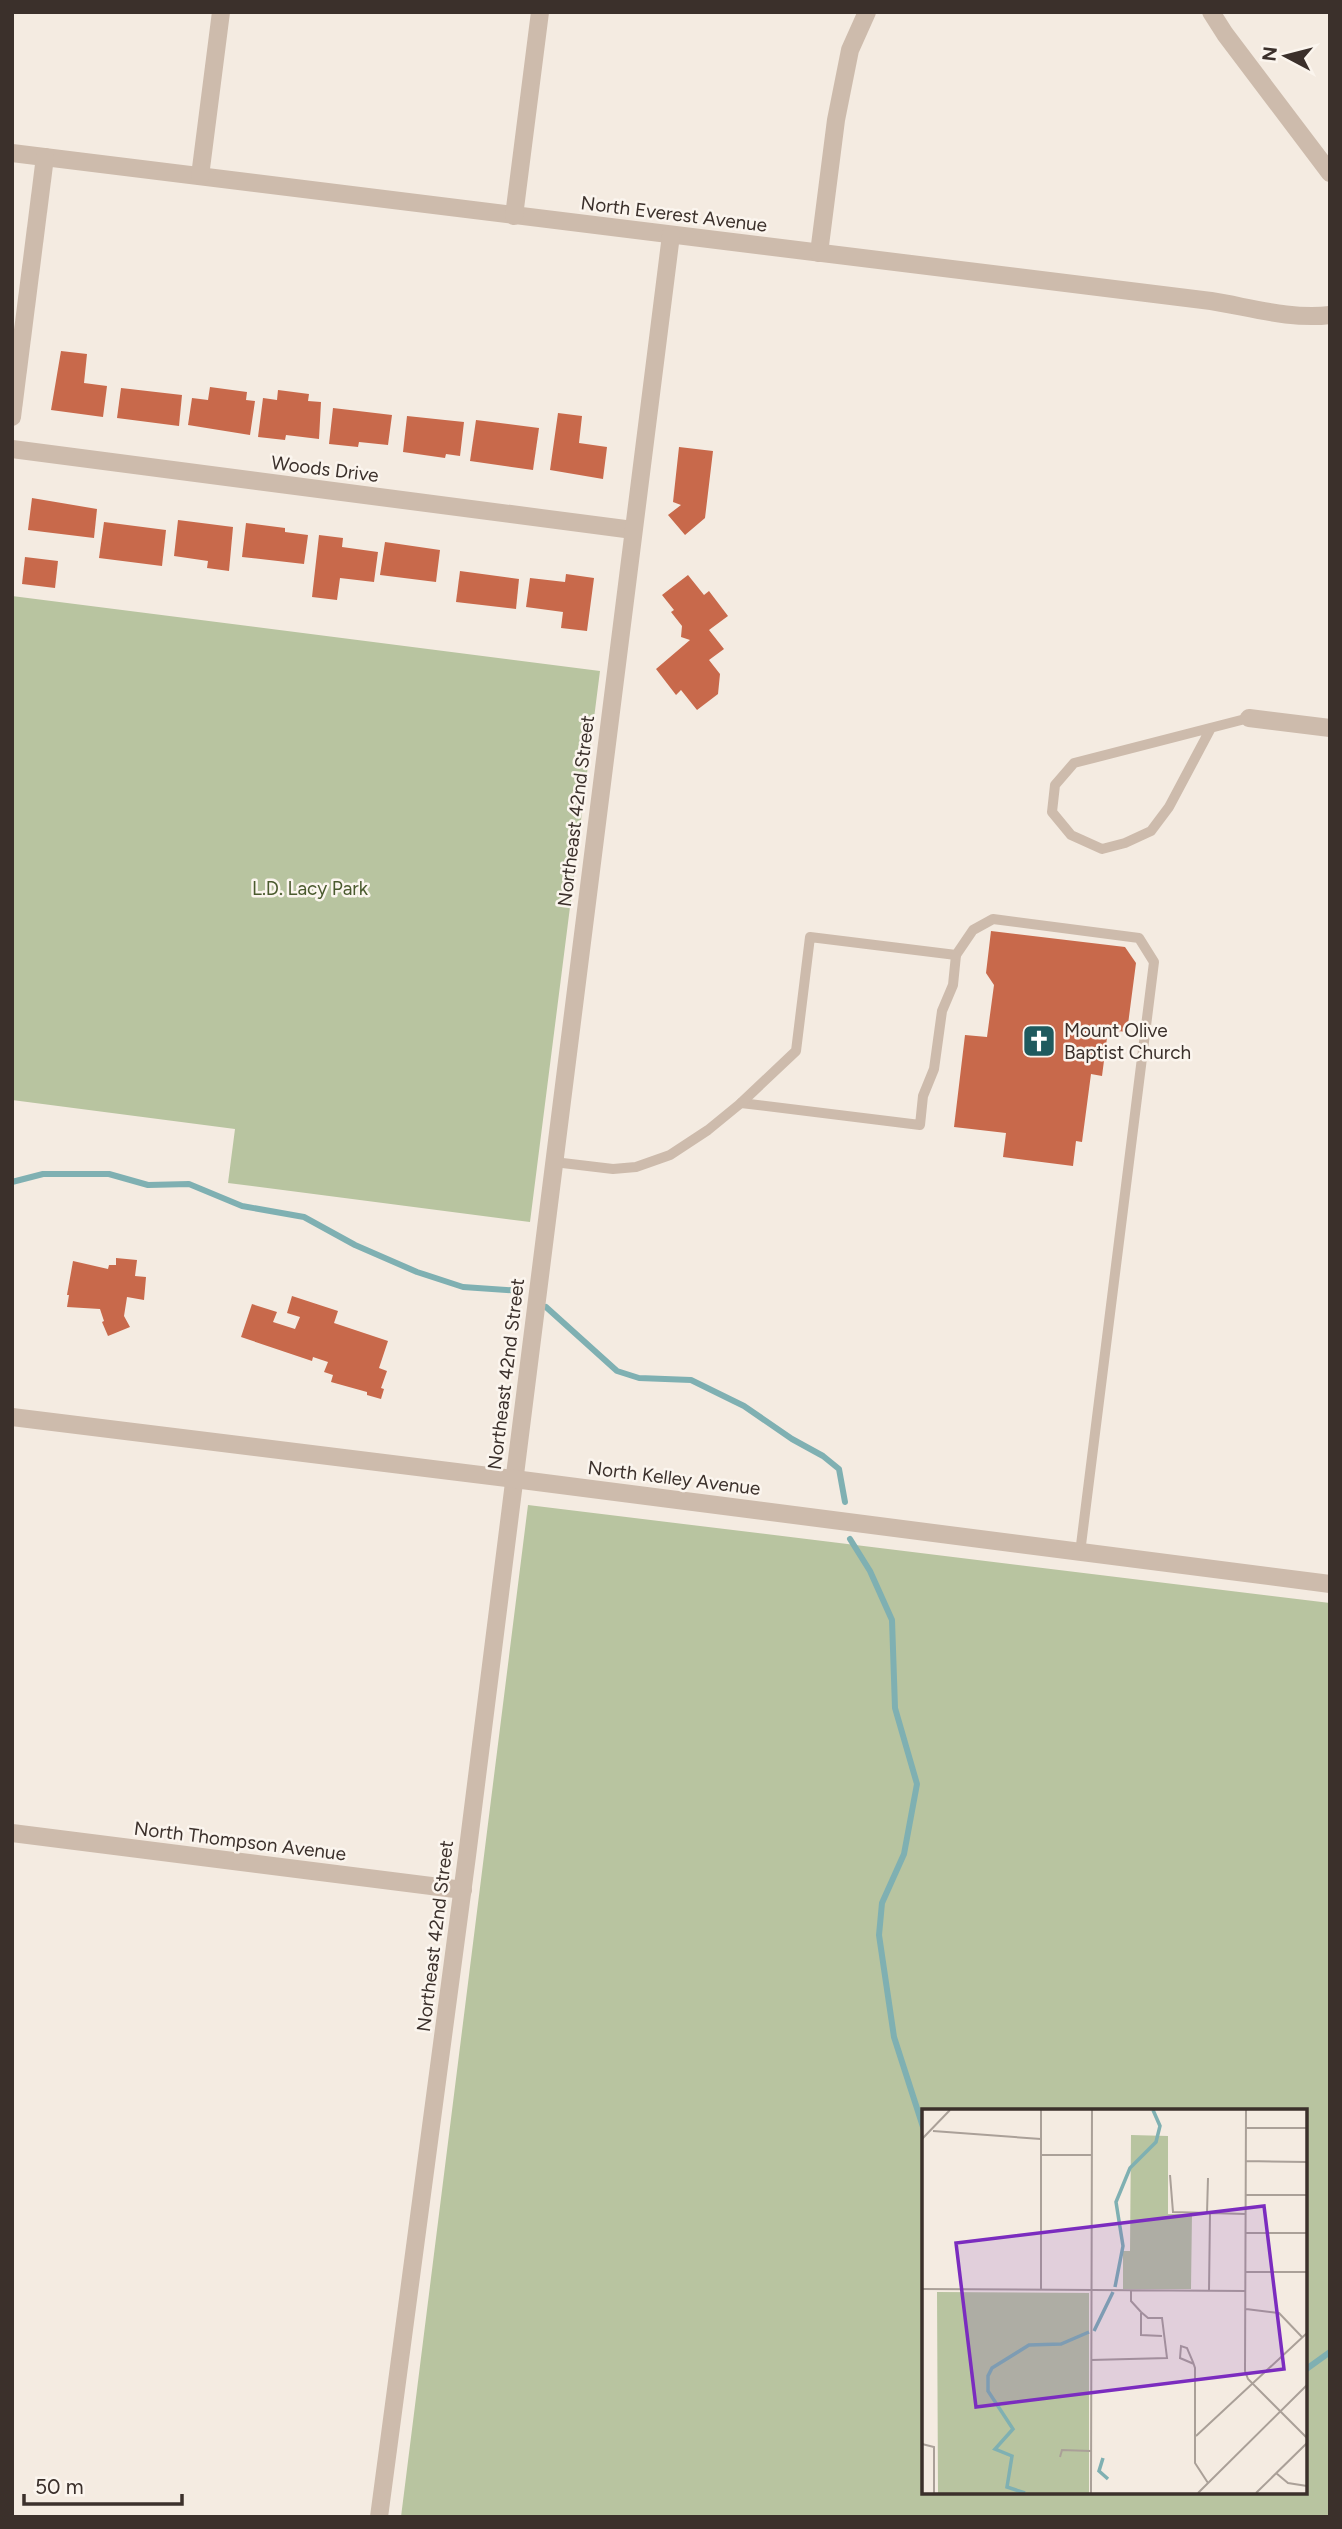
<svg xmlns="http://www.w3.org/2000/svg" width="1342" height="2529" font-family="Figtree,sans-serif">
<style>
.green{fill:#b8c4a0;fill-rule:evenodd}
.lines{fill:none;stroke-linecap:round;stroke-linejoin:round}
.stream{stroke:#7fb0b2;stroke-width:6}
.building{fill:#c8694b}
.service{stroke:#cdbbac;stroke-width:10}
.minor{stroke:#cdbbac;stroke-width:18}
.tertiary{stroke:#cdbbac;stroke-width:18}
.labels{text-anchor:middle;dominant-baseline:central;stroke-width:5;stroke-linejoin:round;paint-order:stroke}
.street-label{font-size:19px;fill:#3b302b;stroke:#fbf5ee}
.park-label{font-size:19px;fill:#4a5a2e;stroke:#fbf5ee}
.poi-label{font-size:19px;fill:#3b302b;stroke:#fbf5ee;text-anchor:start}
.inset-river{fill:none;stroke:#7fb0b2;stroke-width:3.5}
.inset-road{fill:none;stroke:#aaa098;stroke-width:2}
.view{fill:#7b2cbf;fill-opacity:0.15;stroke:#7b2cbf;stroke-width:3.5}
.inset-edge{fill:none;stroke:#3b302b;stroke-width:3.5}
</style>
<rect width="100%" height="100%" fill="#f4ebe1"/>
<g class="green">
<polygon points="12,596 600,671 530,1222 228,1183 235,1129 12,1100"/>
<path d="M528,1505L1330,1603V2517H401ZM924,2111H1305V2492H924Z"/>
</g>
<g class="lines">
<g class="stream">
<polyline points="12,1182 43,1174 109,1174 148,1185 189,1184 242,1206 304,1217 355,1245 417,1272 463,1287 521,1291"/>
<polyline points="546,1307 617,1371 639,1378 691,1380 744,1406 792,1439 823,1456 839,1469 845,1502"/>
<polyline points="850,1539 870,1571 892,1620 895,1708 917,1784 904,1854 882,1903 879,1935 894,2037 924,2130"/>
<polyline points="1305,2370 1330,2352"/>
</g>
</g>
<g class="building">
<polygon points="61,351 87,354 84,383 107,386 103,417 51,410"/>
<polygon points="210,387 247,392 246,400 255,401 250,435 188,425 192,398 208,400"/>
<polygon points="121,388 182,395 179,426 117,418"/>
<polygon points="278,390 309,394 308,401 321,402 319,439 286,435 285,440 258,437 263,398 277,400"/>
<polygon points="333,408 392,415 388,445 359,442 358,447 329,444"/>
<polygon points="558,413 582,416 579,443 607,447 603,479 550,470"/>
<polygon points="407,416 464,422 460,456 446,454 445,458 403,452"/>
<polygon points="476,420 539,428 533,470 470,461"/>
<polygon points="679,447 713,451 705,518 685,535 668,515 681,505 673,502"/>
<polygon points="32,498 97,509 94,538 28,530"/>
<polygon points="178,520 233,527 229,571 207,568 208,561 174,556"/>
<polygon points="104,522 166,530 162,566 99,558"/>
<polygon points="246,523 285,528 285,532 308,535 304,564 242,557"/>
<polygon points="319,535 343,538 342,547 378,552 374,582 340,578 337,600 312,597"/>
<polygon points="385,542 440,550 436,582 380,575"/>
<polygon points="25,557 58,561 55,588 22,584"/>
<polygon points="460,571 519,579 516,609 456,602"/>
<polygon points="566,574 594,578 587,631 561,628 563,612 526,607 530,578 565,582"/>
<polygon points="688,575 704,595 709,591 728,616 709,630 724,649 709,660 720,674 718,694 697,710 681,690 676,695 656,669 690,640 681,637 682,626 671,612 674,610 662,595"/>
<polygon points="991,931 1125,947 1136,963 1127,1032 1108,1030 1102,1076 1091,1074 1082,1142 1076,1141 1073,1166 1003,1157 1006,1133 954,1127 965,1035 987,1037 994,985 986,973"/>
<polygon points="116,1258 137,1260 135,1276 146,1277 144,1300 127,1297 124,1316 130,1327 108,1336 102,1322 104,1321 100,1309 67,1307 69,1295 67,1295 73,1261 108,1269 109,1265 116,1265"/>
<polygon points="292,1296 338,1311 334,1323 388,1341 379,1368 387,1371 381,1388 384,1389 381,1399 367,1395 367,1392 331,1382 333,1375 324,1372 328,1362 313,1357 312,1361 241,1337 252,1304 277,1312 273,1322 295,1329 300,1317 287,1313"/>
</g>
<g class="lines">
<g class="service">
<polyline points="1211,728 1169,807 1151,831 1125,843 1102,849 1071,835 1052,812 1055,785 1074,763 1249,718"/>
<polyline points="741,1103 920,1125 923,1096 934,1069 942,1011 953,985 956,955"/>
<polyline points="554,1162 613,1169 636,1167 670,1155 708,1130 741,1103 796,1051 810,937 956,955 973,930 993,919 1139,938 1154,962 1080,1553"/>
</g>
<g class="minor">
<polyline points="1211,12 1225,34 1330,173"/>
<path d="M12,153L1211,301C1249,307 1291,320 1330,315"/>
<polyline points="200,176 221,12"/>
<polyline points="514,216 540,12"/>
<polyline points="819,253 836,120 850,50 867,12"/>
<polyline points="12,417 45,157"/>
<polyline points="12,449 633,530"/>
<polyline points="1249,718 1330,728"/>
<polyline points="12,1833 463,1890"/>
<polyline points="379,2517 467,1856 671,235"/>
</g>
<polyline class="tertiary" points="12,1417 514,1479 1330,1584"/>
</g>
<defs>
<symbol id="church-square" viewBox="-11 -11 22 22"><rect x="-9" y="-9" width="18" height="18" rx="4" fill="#1f5a5e" stroke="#fbf5ee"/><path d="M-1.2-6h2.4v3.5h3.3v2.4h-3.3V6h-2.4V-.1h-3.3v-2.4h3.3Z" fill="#fff"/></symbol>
</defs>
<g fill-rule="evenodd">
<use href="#church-square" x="1020" y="1022" width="38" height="38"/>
</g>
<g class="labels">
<g class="street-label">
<text transform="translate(674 214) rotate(7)">North Everest Avenue</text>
<text transform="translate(325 469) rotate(7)">Woods Drive</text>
<text transform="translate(576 811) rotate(-83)">Northeast 42nd Street</text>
<text transform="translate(506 1374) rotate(-83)">Northeast 42nd Street</text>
<text transform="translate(674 1478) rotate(7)">North Kelley Avenue</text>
<text transform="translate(240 1841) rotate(7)">North Thompson Avenue</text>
<text transform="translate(435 1936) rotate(-83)">Northeast 42nd Street</text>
</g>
<g class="park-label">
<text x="310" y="888">L.D. Lacy Park</text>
</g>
<g class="poi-label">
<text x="1064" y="1030">Mount Olive<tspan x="1064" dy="22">Baptist Church</tspan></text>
</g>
</g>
<g transform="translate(922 2109)">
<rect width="385" height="385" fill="#f4ebe1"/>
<path d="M209,26L246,27V105H270L269,180H201V142H208ZM15,183L167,184V384H16Z" fill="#b8c4a0"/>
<path class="inset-river" d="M193,178L201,137L194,93L208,59L234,33L238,17L231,1M172,222L191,183M181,349L177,362L186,370M103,384L85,378L90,347L73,340L91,320L66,282V267L70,259L107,236L139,235L167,223"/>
<path class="inset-road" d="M324,1L323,262L326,270L385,329M324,19H385M11,22L119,30M0,30L28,1M119,46H170M324,52L385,53M248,66L251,103L324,105M324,86H385M285,104L286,69M324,124H385M323,163H385M0,180L324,182M119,181V1M287,182L288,104M324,200L357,204L380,228M219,204V226L240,227M169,251L245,249L240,209H226L219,203L209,192V181M272,255L258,249L259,237L265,239L271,253L273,259V354L286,374M274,327L385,224M0,335L12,338V384M138,348L140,341L169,342M354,364L366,374L385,377M169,384L170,1M276,384L385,276M334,384L385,334"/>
<path class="view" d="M342,97L362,260L54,298L34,134Z"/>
<rect width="385" height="385" class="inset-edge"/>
</g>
<rect width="1342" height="2529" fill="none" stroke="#3b302b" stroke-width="28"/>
<g transform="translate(1286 56) rotate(277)" stroke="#fbf5ee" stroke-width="5" paint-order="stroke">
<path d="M0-5L12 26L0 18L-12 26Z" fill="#3b302b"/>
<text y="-10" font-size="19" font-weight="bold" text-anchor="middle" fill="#3b302b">N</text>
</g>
<path d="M24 2494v10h158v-10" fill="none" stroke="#3b302b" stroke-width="3.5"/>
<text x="35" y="2494" font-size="21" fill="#3b302b" stroke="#fbf5ee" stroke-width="5" paint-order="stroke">50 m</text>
</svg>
